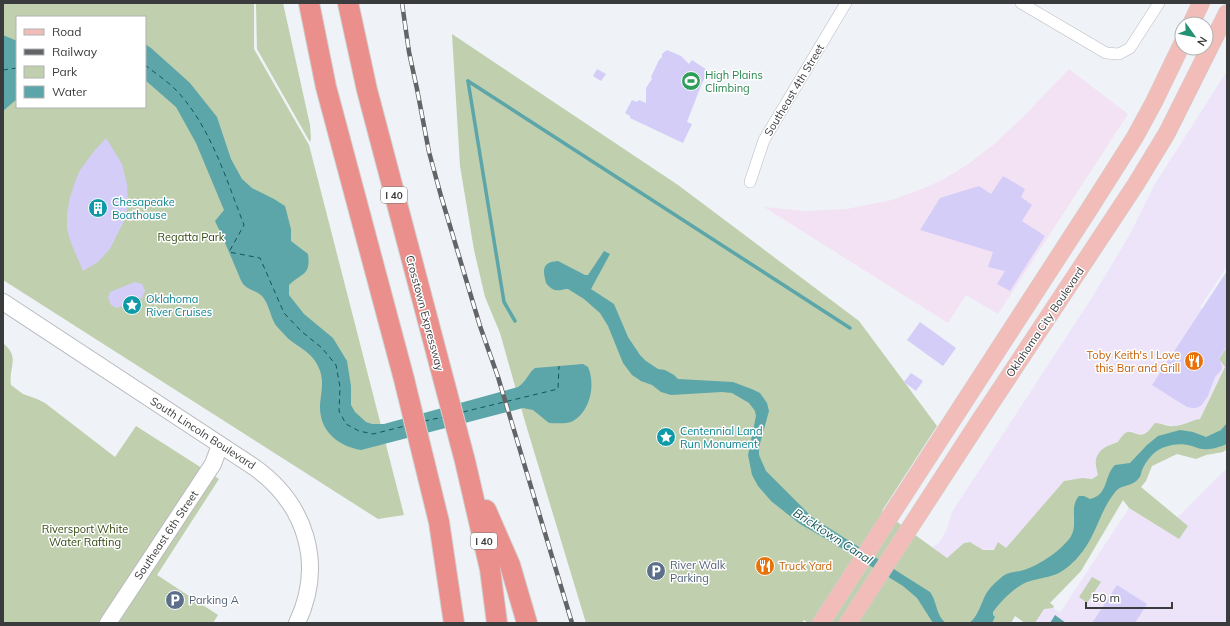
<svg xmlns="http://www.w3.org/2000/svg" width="1230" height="626" font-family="Mulish,sans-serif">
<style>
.commercial{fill:#ede4f9}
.industrial{fill:#f3e2f3}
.green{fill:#c0cfae;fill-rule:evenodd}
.water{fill:#5ca6aa}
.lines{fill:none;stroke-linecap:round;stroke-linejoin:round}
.stream{stroke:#5ca6aa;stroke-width:3.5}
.ferry{stroke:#145558;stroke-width:1;stroke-dasharray:5 4;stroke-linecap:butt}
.building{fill:#d3cdf8}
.street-casing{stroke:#b9bbc0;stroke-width:12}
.secondary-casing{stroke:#b9bbc0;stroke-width:18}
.primary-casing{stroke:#d0d0d0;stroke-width:18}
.highway-casing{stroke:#d0d0d0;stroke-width:22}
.street{stroke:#fff;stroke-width:11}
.secondary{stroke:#fff;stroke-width:16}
.primary{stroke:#f2bcb9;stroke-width:17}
.highway{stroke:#ea8f8b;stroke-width:20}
.rail-casing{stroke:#636467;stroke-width:4.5}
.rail{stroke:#fff;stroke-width:3;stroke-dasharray:9;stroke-linecap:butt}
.labels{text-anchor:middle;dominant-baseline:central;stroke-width:3;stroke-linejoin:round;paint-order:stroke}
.shield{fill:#fff;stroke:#757677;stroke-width:1}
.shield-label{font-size:10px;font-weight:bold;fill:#3a3b3d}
.leisure-label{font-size:11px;fill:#27864d;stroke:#fff;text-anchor:start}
.street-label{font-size:11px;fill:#3a3b3d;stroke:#fff}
.culture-label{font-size:11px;fill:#0d838f;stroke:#fff;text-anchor:start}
.park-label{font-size:11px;fill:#32470f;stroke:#fff}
.food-label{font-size:11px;fill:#c56008;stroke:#fff;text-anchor:end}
.service-label{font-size:11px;fill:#4e5e75;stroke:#fff;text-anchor:start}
.water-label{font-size:12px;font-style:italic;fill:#145558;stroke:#fff}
</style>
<rect width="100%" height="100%" fill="#eff2f7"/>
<g class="commercial">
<polygon points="1227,71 1227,266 1200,307 1227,327 1227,347 1220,359 1225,366 1200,419 1175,426 1155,423 1146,433 1143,434 1139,434 1130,431 1122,435 1118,442 1108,445 1102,449 1096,460 1098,475 1092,479 1082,478 1064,481 1006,549 983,550 970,542 964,543 947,558 932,547 939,543 947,529 952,512 1093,296 1130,234 1155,184"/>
<polygon points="1227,468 1227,623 1035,623 1044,609 1053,608 1060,613 1129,508 1179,539 1188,526 1177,518"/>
</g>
<polygon class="industrial" points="1069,69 1128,114 998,314 966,295 948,323 764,207 805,211 847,209 892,200 927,187 942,180 967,165 993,145 1021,119"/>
<g class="green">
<path d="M3,3H254V49L309,145L404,515L378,519L3,280ZM17,17H145V107H17Z"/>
<polygon points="256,3 283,3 310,125 311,139 310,142 257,49"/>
<path d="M452,34L678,185L859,321L937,426L882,511L947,558L964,543L970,542L983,550H994L998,542L1006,548L1064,481L1082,478L1092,479L1098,475C1097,471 1095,463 1096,459C1099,448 1109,445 1118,442C1130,421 1135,440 1146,433C1149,431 1152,426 1155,423C1162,423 1167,427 1174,426C1183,426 1191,420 1200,419L1225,367L1219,359L1227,347V449L1223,452L1206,455L1196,459L1177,454L1152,466L1146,481L1141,487L1188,526L1179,539L1129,508L1123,500L1081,571L1050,603L1054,606L1053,608L1044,609L1035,623H1025L1015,616L1011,623H808L804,620L802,623H586L526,425L500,333L485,297L474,250L460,166Z"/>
<path d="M3,343C21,358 8,367 11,385L23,394L37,399L45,403L115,457L136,426L219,479L157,575L218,615L213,623H3Z"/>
<polygon points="1092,577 1101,582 1087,603 1079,597"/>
</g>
<g class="water">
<polygon points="3,35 17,41 17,99 3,111"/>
<path d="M145,44L151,48L190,83L217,117L231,159L242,179L252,188L274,199L285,206L291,229V241L308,254C311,276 302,272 289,285V295L304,314L333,338L347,361L351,386V405L355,412L366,422L372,424H384L518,387C527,381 528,373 535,368L583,364L588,367C596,385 590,413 571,422C565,424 556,423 549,423L533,410L523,408L361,450C338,446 319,431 320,405C321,391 325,380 318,366C310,349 293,346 283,333C280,330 277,327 275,324C270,315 269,304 262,296C257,291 249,290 244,285C241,282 239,275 237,271C230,254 223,238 215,221L224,210L196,143L176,107L145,80Z"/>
<path d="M604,251L610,254L591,289L614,304L628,337L640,355L646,361L658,369L665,370L674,375L678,379L733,382L754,390L760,393L767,403L769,411L759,447V455L766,471L813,518L930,592C937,601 936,616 946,623H933L917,598L903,586L828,540L800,524L771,501L758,486L752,475L748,455L756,416L755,411L749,403L732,393L722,392L671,395L661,392L652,385L641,381L632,375L623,363L608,326L600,313L584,299L568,289H566C557,291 553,292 546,283C543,271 541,262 558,261L585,275H588Z"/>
<path d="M1227,423V444C1219,447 1212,450 1203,449C1199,449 1196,447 1192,446C1182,443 1172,444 1162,448C1153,452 1146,461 1142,470C1141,473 1141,476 1139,478C1133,487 1122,484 1116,491C1099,511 1096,538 1078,557C1072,564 1063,572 1054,575C1045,578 1036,579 1027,582C1015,587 1001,601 993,612V615L995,617L992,623H969C978,617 981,603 986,594C990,587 997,581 1003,576C1009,572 1017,572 1024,570C1039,565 1059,552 1069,539C1080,526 1068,508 1079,496H1084L1090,499C1109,495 1104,475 1115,465L1130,463L1147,445L1158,436L1180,430L1193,432L1206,437L1221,430Z"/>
<polygon points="1055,615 1066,623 1050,623"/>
</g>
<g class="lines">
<g class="stream">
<polyline points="468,81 850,328"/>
<polyline points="468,81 504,302 515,321"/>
</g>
<g class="ferry">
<path d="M145,65C155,73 167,81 176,90C211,127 226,179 244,225L229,252L260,258L284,313L301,331L322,348L336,365L340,387L339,411L346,424L359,431L373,434L405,426"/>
<polyline points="3,70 17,68"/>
<polyline points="463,412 558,389 559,366"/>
<polyline points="424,421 444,417"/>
</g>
</g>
<g class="building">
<polygon points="667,50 681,56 689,64 692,60 707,70 707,74 702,83 687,122 692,124 683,143 630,118 630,116 625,113 632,100 637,102 639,100 646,103 646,88 652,79 651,77 659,60 662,57 662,54"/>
<polygon points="597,69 606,74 601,81 593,76"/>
<polygon points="106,138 122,164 127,184 128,205 123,223 110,249 98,262 83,271 71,243 67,229 67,214 70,197 75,182 80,170 95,150"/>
<polygon points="1003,176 1025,189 1021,197 1032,205 1022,221 1045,236 1010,291 997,284 1005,271 988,267 993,252 920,230 940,198 979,186 991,194"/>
<polygon points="1227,271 1227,346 1219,358 1222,366 1222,369 1215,377 1208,396 1205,400 1202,405 1196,408 1192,408 1187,407 1152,385"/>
<polygon points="135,282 142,284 145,291 142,298 117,308 111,305 108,298 110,292"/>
<polygon points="920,322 956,348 943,366 907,340"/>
<polygon points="911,373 923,381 916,391 904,382"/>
<polygon points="1117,585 1147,604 1135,623 1092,623"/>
</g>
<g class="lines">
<defs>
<g id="street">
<polyline points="1021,3 1106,53 1119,54 1130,48 1159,3"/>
<polyline points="750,182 764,140 846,3"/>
</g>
<g id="secondary">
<path d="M3,302L254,467C306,504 325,564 297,623"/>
<polyline points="108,623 213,464 220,445"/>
</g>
<g id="primary">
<polyline points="1191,24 1201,3"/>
<polyline points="821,623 1090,208 1135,137 1154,102 1182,44"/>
<polyline points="848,623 978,423 1136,184 1167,133 1227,13"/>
</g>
<g id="highway">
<polyline points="309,3 326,87 404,379 439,522 454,623"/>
<polyline points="348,3 367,90 465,461 490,569 497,623"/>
<polyline points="486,510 510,565 527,623"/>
</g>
</defs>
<use href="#street" class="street-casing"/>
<use href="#secondary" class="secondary-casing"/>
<use href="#primary" class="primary-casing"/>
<use href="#highway" class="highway-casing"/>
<use href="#street" class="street"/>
<use href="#secondary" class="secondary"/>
<use href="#primary" class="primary"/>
<use href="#highway" class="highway"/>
<defs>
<polyline id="rail" points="402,3 409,52 417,89 429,152 441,196 480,326 498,377 572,623"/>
</defs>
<use href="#rail" class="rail-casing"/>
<use href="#rail" class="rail"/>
</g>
<defs>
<symbol id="stadium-disc" viewBox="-11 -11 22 22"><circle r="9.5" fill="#2e9e5b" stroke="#fff"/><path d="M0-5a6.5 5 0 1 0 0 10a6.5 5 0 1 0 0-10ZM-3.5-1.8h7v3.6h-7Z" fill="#fff"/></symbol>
<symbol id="building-disc" viewBox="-11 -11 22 22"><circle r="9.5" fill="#0f9aa8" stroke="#fff"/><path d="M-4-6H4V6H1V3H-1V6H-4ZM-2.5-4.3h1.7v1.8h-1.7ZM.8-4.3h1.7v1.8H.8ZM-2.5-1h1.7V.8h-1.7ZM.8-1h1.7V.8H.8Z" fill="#fff"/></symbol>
<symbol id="sight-disc" viewBox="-11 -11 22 22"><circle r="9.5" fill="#0f9aa8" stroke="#fff"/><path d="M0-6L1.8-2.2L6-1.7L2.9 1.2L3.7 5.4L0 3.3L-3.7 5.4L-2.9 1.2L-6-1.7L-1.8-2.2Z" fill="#fff"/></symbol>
<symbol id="restaurant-disc" viewBox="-11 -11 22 22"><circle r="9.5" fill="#e8710a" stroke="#fff"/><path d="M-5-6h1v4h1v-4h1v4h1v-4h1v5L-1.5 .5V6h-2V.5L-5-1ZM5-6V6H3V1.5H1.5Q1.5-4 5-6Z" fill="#fff"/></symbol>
<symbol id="parking-disc" viewBox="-11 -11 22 22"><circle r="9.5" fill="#5c6f8a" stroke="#fff"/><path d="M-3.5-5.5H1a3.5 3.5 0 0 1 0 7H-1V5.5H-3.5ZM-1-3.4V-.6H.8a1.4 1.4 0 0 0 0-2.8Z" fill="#fff"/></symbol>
</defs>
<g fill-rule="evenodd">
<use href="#stadium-disc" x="680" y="70" width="22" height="22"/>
<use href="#building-disc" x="87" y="197" width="22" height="22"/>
<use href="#sight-disc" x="121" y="294" width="22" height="22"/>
<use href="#restaurant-disc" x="1183" y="350" width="22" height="22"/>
<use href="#sight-disc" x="655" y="426" width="22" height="22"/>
<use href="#restaurant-disc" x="754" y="555" width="22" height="22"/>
<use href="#parking-disc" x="645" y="560" width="22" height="22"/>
<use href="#parking-disc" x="164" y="589" width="22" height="22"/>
</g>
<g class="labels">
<g class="shield">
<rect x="381" y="187" width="26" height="16" rx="3"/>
<rect x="471" y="533" width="26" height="16" rx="3"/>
</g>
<g class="shield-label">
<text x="394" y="195">I 40</text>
<text x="484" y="541">I 40</text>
</g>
<g class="leisure-label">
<text x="705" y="75">High Plains<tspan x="705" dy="13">Climbing</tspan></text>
</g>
<g class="street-label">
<text transform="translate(794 90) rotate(-59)">Southeast 4th Street</text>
<text transform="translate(425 313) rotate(75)">Crosstown Expressway</text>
<text transform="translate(1045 322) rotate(-56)">Oklahoma City Boulevard</text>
<text transform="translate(203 433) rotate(33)">South Lincoln Boulevard</text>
<text transform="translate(166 535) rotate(-56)">Southeast 6th Street</text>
</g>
<g class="culture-label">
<text x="112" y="202">Chesapeake<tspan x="112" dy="13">Boathouse</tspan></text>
<text x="146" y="299">Oklahoma<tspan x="146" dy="13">River Cruises</tspan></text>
<text x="680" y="431">Centennial Land<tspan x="680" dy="13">Run Monument</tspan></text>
</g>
<g class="park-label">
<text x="191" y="237">Regatta Park</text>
<text x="85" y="529">Riversport White<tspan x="85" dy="13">Water Rafting</tspan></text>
</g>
<g class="food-label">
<text x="1180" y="355">Toby Keith's I Love<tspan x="1180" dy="13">this Bar and Grill</tspan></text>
<text x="779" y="566" text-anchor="start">Truck Yard</text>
</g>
<g class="service-label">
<text x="670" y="565">River Walk<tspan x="670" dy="13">Parking</tspan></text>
<text x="189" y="600">Parking A</text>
</g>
<g class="water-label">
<text transform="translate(833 536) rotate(33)">Bricktown Canal</text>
</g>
</g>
<rect width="1230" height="626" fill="none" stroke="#3a3b3d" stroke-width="8"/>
<rect x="16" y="16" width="130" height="92" fill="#ffffff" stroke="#b0b1b1"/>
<rect x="24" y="29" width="20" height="6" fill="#f2bcb9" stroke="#b0b1b1"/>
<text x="52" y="36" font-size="12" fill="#3a3b3d">Road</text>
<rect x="24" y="49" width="20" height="6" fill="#636467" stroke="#b0b1b1"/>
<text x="52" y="56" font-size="12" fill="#3a3b3d">Railway</text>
<rect x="24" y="66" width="20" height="12" fill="#c0cfae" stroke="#b0b1b1"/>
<text x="52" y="76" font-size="12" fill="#3a3b3d">Park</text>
<rect x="24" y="86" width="20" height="12" fill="#5ca6aa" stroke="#b0b1b1"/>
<text x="52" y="96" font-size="12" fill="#3a3b3d">Water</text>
<g transform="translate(1194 36) rotate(123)"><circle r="19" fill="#ffffff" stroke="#b0b1b1"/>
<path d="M0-3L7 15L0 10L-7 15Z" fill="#239272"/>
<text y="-6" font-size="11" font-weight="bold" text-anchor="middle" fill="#3a3b3d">N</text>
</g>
<path d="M1086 602v6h86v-6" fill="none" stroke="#3a3b3d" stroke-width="2"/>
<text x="1092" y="602" font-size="12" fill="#3a3b3d" stroke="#ffffff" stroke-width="3" paint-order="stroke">50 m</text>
</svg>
